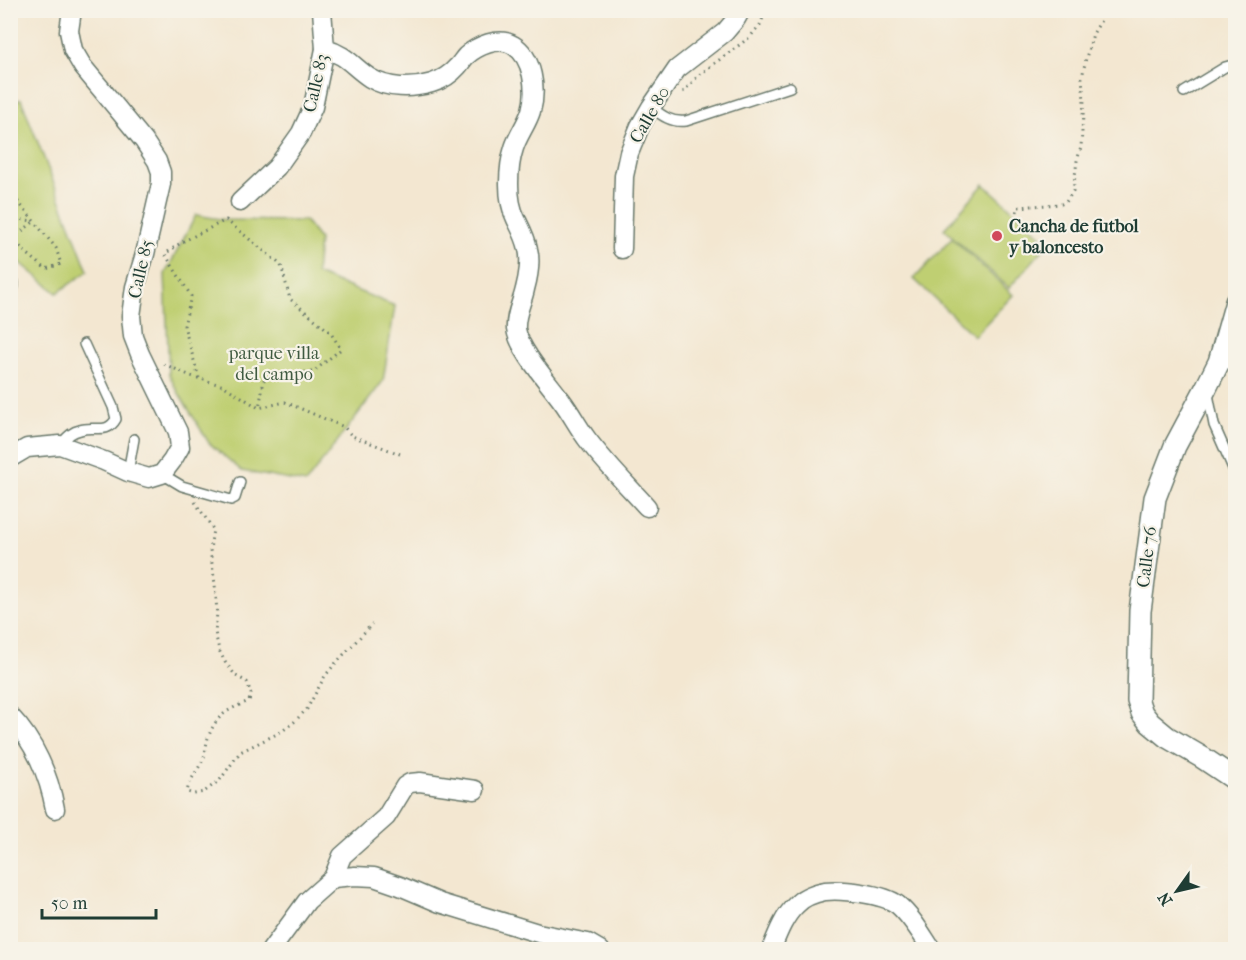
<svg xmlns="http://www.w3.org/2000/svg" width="1246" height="960" font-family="'IM FELL French Canon',serif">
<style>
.green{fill:#bfcf72;stroke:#6f8653;stroke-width:1.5}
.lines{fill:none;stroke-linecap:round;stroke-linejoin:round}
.service-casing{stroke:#69786b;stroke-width:12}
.minor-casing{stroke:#69786b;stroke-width:21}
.tertiary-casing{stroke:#69786b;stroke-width:24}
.path{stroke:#69786b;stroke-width:3;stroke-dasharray:1.5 4.5;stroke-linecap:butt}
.service{stroke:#fff;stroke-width:9}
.minor{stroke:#fff;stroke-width:18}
.tertiary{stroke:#fff;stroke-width:21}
.poi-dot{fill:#d1495b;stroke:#f7f3e8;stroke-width:2}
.labels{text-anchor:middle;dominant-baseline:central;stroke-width:4.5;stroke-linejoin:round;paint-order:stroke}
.street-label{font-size:18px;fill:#1f3d34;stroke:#f7f3e8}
.poi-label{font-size:18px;font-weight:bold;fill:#1f3d34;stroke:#f7f3e8;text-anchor:start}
.park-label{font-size:18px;fill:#3f5a40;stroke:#f7f3e8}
</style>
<rect width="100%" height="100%" fill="#f7f3e8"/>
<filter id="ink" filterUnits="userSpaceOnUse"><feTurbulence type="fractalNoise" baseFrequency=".0167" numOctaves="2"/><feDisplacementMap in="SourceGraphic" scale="12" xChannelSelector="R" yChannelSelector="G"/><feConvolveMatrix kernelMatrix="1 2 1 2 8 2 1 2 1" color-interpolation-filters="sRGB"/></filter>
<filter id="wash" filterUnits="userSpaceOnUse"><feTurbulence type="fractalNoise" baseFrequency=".008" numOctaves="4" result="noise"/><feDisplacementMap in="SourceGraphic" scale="24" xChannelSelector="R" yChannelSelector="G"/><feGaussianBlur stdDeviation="1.35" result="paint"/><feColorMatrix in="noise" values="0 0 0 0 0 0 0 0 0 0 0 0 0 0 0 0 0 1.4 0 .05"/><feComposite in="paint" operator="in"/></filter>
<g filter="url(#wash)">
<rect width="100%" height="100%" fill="#f3e7d1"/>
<g class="green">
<polygon points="21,99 88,271 57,293 22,264 11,252 11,102"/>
<polygon points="984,184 1049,243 1009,288 944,229"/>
<polygon points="196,215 226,220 305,221 319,239 316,274 395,306 383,381 306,483 242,471 209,443 175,387 169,374 165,274"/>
<polygon points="952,238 1013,295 974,336 914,279"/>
</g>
</g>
<g filter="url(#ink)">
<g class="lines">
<defs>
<g id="service">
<polyline points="1184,92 1225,67 1236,64"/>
<path d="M651,107C662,116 672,123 686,121L790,87"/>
<path d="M10,271C14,280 16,287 10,295"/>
<polyline points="1208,394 1214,425 1236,475"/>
<path d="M60,445C66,439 70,432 80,430C94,425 107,435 116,419L113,407L84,344"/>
<polyline points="128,472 134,439"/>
<polyline points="162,474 182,486 231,500 235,498 240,482"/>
</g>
<g id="minor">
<path d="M325,49C347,55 352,66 370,78C388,89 412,89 432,83C442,80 451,74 458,66C461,63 463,59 466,56C477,46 499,36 513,45C533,57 537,90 531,111C527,124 518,135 514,148C510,160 509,172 509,184C509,196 511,209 516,219C521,229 526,238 528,249C531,260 528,278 525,289C522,303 515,314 516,329C519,350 549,383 562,401C571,413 578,427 587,439C605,463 627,485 647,507"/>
<polyline points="240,202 277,167 301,133 313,107 325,49 322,10"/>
<polyline points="622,249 624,176 629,153 640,126 651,107 677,69 725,32 736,19 741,10"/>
<polyline points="10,458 27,448 60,445 104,461 128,472 149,478 162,474 172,461 180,447 178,432 140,354 133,336 131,316 135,287 145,254 161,184 161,172 157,161 144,141 83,67 73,50 69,31 72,10"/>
<path d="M10,716C34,741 49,775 55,809"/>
<polyline points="333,878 342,856 386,817 405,786 410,783 420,782 475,790"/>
<polyline points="271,950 307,901 333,878 355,876 374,877 400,886 440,903 538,933 588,943 600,950"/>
<path d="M771,950C777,935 784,916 796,905C803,897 815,893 825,891C842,889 884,894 898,905C912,917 922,935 932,950"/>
</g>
<polyline id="tertiary" points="1236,302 1219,362 1206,388 1175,446 1155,498 1140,611 1138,701 1142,713 1150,723 1167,737 1203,758 1236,780"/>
</defs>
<use href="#service" class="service-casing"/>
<use href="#minor" class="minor-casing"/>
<use href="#tertiary" class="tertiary-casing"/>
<g class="path">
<polyline points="683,92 699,75 750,37 760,25 766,10"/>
<polyline points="10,96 12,95 10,97"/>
<polyline points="10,192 56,248 61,264 46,269 24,251 13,238 35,221"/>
<polyline points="1017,212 1018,207 1061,204 1066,202 1073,191 1077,161 1081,147 1084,100 1082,78 1086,58 1093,34 1107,10"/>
<polyline points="10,218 33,221"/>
<polyline points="164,364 191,376 224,386 259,408 285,402 344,427 352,436 400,454"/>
<polyline points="199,378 184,326 191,296 165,254 182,242 226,220 281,265 290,299 330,332 341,349 313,372 286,373 264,380 259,408"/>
<path d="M195,502L213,529L210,550L215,584L217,613L215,632L219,650L225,662L236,676L247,682L251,694L249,701C227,710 216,715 208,738C206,744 206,751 204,757C199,770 189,779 187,792L194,794L204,792L220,780L240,752L281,732L294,722L307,709L325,676L334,665L372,624"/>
</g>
<use href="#service" class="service"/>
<use href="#minor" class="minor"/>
<use href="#tertiary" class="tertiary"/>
</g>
</g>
<circle class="poi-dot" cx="997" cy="236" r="6"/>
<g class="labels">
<g class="street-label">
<text transform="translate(316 83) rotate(-77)">Calle 83</text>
<text transform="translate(650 115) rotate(-60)">Calle 80</text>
<text transform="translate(141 269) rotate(-77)">Calle 85</text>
<text transform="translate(1147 557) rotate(-83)">Calle 76</text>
</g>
<g class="poi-label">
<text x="1009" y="226">Cancha de futbol<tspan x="1009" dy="21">y baloncesto</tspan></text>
</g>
<g class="park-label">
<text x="274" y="353">parque villa<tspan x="274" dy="21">del campo</tspan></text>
</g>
</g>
<rect width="1246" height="960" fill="none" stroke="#f7f3e8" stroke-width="36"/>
<g transform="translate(1177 891) rotate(236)" stroke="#f7f3e8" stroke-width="4.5" paint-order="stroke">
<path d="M0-4.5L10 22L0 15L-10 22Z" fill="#1f3d34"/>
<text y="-9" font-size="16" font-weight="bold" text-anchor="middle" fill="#1f3d34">N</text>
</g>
<path d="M42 909v9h114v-9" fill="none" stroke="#1f3d34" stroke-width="3"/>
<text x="51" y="909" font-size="18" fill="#1f3d34" stroke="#f7f3e8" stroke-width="4.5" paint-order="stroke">50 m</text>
</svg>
